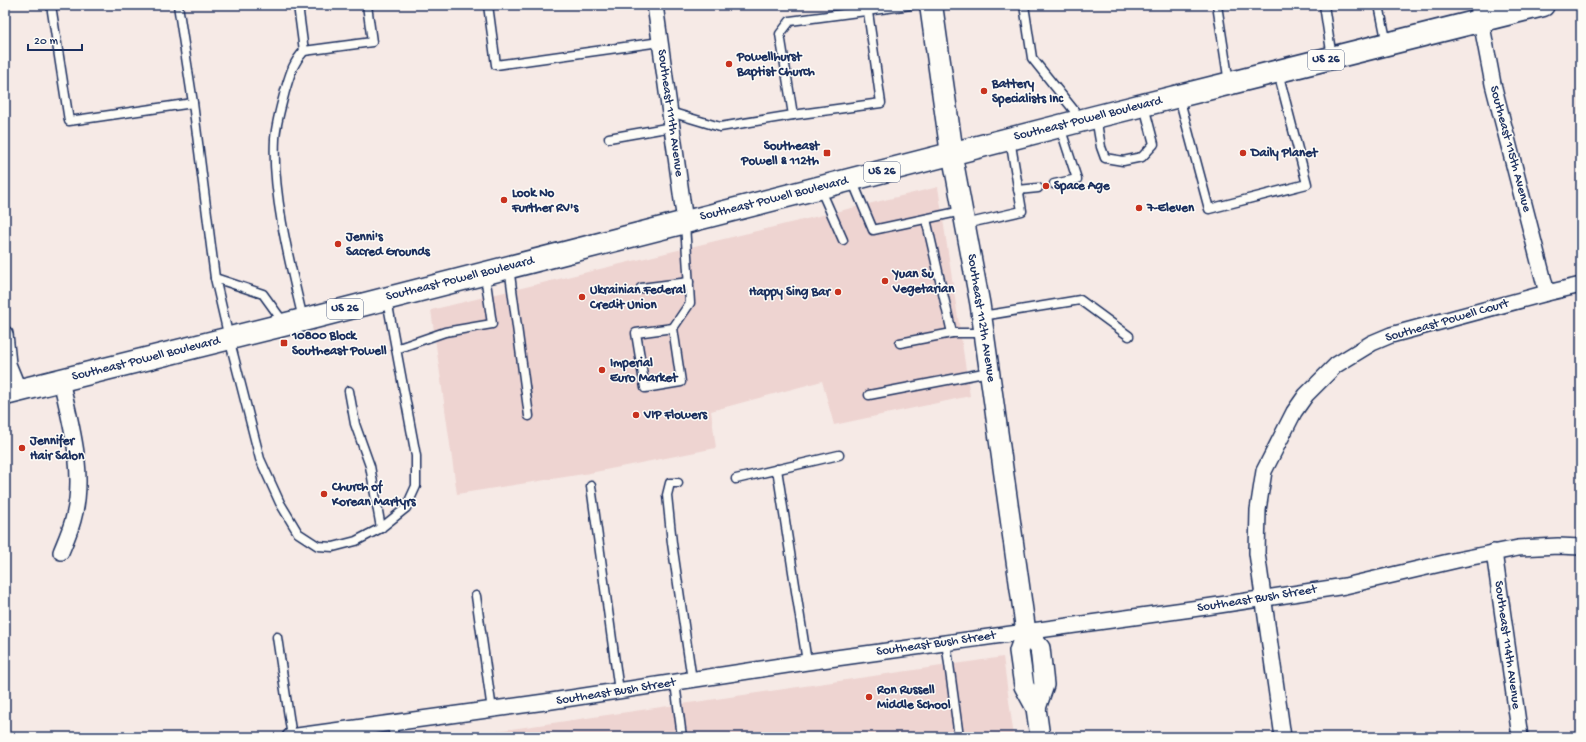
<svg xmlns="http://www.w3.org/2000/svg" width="1586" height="742" font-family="'Gochi Hand',sans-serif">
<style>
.built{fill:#eed4d1}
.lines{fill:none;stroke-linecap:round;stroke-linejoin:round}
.service-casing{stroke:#1b2f5e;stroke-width:11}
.minor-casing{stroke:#1b2f5e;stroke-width:18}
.tertiary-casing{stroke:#1b2f5e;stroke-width:22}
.secondary-casing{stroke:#1b2f5e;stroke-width:25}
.primary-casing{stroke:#1b2f5e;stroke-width:25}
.service{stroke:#fdfcf7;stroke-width:8}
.minor{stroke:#fdfcf7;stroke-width:15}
.tertiary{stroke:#fdfcf7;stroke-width:19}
.secondary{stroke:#fdfcf7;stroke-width:22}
.primary{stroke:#fdfcf7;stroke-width:22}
.poi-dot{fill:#c8321e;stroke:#fdfcf7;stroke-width:1.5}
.labels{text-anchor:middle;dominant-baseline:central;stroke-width:3;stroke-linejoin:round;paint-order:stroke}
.shield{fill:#fdfcf7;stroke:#5f6c8c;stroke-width:1}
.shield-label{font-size:12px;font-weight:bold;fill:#1b2f5e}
.poi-label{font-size:13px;font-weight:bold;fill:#1b2f5e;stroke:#fdfcf7;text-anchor:start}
.street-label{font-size:13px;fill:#1b2f5e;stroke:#fdfcf7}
</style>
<rect width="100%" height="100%" fill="#f6eae6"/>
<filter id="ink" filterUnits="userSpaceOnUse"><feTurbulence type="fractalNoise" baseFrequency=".025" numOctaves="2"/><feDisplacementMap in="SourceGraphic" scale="8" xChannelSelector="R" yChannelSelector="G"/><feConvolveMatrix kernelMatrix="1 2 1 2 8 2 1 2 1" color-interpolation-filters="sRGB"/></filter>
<g filter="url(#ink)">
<g class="built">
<polygon points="938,187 970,396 834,425 822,381 711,411 716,448 590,473 457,494 431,310"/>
<polygon points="1003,657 1014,737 456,737"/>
</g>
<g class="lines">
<defs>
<g id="service">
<polyline points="51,5 69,121 193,103"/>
<polyline points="178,5 193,103 215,278 229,338 260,459 280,503 298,533 318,546 333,547 356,541 381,528 406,508 416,486 416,456 387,300"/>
<polyline points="298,5 304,51 372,42 367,5"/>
<polyline points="488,5 496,65 660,42"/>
<polyline points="1024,5 1032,58 1081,119"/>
<polyline points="1217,5 1229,83"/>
<polyline points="1324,5 1332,58"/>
<polyline points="1379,5 1387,44"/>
<polyline points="1179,97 1209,209 1307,184 1278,72"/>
<polyline points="670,112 720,127 793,115 780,34 790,21 911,5"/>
<polyline points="793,115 881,103 867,5"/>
<polyline points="1096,117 1101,147 1105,158 1123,161 1142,157 1154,144 1144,106"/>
<polyline points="609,138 672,127"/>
<polyline points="852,180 873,230 962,211"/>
<polyline points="1054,184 1077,179 1060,127"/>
<polyline points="820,188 843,240"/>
<polyline points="1018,190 1038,188"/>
<polyline points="965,224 1022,211 1010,139"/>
<polyline points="509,267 529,416"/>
<polyline points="215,278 263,294 284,323"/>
<polyline points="641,288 689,282"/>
<polyline points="982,316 1080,300 1129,336"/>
<path d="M303,319C290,264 272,194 275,139C276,123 281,107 285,91C290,75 292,64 304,51"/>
<polygon points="673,328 681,382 645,388 636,333"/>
<polyline points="673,328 690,303 685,224"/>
<polyline points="952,333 984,333"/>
<polyline points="900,343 952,333 926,219"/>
<polyline points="396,349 445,332 492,324 485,275"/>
<polyline points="349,391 355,424 370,466 381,528"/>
<polyline points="869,395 989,372"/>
<polyline points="777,469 807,662"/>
<polyline points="736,479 839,455"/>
<polyline points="678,483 670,483 667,495 672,543 692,680"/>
<polyline points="591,486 619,691"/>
<polyline points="476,596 492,710"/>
<polyline points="277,637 292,737"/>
<polyline points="946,642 959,737"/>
<polyline points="675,683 682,737"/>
<polyline points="392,724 394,737"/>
</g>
<g id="minor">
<polyline points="655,5 685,222"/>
<polyline points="1478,5 1493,84 1547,293"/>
<polyline points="5,334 8,364 19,391"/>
<path d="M61,380C71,426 86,474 73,520C70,531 65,542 61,552"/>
<polyline points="1494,552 1520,737"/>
<polyline points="290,737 545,702 807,662 1206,607 1345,586 1457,560 1518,548 1558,546 1581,547"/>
<polyline points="1283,737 1257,553 1258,510 1264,471 1294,412 1306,395 1336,365 1372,343 1391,335 1547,293 1581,285"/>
</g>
<g id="tertiary">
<polyline points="952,154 980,304 1026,632 1019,651 1024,686 1036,708 1040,737"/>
<polyline points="1026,632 1040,648 1044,685 1036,708"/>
</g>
<polyline id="secondary" points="931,5 952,154"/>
<polyline id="primary" points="5,394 303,320 1095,117 1543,5"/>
</defs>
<use href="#service" class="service-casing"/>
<use href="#minor" class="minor-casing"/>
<use href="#tertiary" class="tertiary-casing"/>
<use href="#secondary" class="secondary-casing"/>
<use href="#primary" class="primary-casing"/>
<use href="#service" class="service"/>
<use href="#minor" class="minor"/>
<use href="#tertiary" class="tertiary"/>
<use href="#secondary" class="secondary"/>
<use href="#primary" class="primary"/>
</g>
</g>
<g class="poi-dot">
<circle cx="729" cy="64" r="4"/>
<circle cx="984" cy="91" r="4"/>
<rect x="823" y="149" width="8" height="8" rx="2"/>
<circle cx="1243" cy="153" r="4"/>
<circle cx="1046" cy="186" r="4"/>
<circle cx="504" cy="200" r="4"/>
<circle cx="1139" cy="208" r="4"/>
<circle cx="338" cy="244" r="4"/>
<circle cx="885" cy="281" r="4"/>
<circle cx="838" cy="292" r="4"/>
<circle cx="582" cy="297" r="4"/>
<rect x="280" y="339" width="8" height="8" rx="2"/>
<circle cx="602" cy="370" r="4"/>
<circle cx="636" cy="415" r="4"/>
<circle cx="22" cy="448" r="4"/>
<circle cx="324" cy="494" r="4"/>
<circle cx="869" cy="697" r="4"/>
</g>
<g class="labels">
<g class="shield">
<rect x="1308" y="50" width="36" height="20" rx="3"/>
<rect x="864" y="162" width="36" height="20" rx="3"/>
<rect x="327" y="299" width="36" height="20" rx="3"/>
</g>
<g class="shield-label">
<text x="1326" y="60">US 26</text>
<text x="882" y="172">US 26</text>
<text x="345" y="309">US 26</text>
</g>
<g class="poi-label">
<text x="737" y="57">Powellhurst<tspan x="737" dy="15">Baptist Church</tspan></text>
<text x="992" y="84">Battery<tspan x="992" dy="15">Specialists Inc</tspan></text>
<text x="819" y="146" text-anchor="end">Southeast<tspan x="819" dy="15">Powell &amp; 112th</tspan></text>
<text x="1251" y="153">Daily Planet</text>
<text x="1054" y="186">Space Age</text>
<text x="512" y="193">Look No<tspan x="512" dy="15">Further RV's</tspan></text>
<text x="1147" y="208">7-Eleven</text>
<text x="346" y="237">Jenni's<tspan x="346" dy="15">Sacred Grounds</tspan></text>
<text x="893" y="274">Yuan Su<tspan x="893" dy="15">Vegetarian</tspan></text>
<text x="590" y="290">Ukrainian Federal<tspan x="590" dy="15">Credit Union</tspan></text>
<text x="830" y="292" text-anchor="end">Happy Sing Bar</text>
<text x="292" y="336">10800 Block<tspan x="292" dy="15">Southeast Powell</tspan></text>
<text x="610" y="363">Imperial<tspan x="610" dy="15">Euro Market</tspan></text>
<text x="644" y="415">VIP Flowers</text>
<text x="30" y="441">Jennifer<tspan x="30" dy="15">Hair Salon</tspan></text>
<text x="332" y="487">Church of<tspan x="332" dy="15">Korean Martyrs</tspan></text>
<text x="877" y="690">Ron Russell<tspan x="877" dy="15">Middle School</tspan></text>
</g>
<g class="street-label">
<text transform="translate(670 113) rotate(82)">Southeast 111th Avenue</text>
<text transform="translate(1088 119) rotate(-14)">Southeast Powell Boulevard</text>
<text transform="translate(1510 149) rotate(75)">Southeast 115th Avenue</text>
<text transform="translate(774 199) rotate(-14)">Southeast Powell Boulevard</text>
<text transform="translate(460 279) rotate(-14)">Southeast Powell Boulevard</text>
<text transform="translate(981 318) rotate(81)">Southeast 112th Avenue</text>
<text transform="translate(1447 321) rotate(-16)">Southeast Powell Court</text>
<text transform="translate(146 359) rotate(-14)">Southeast Powell Boulevard</text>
<text transform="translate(1257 599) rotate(-9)">Southeast Bush Street</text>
<text transform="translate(936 644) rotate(-8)">Southeast Bush Street</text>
<text transform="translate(1507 645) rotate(82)">Southeast 114th Avenue</text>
<text transform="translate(616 692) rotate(-9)">Southeast Bush Street</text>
</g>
</g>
<rect width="1586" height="742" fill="none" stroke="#fdfcf7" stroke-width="20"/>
<rect x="10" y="10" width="1566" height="722" fill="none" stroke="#1b2f5e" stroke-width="1.5" filter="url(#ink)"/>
<path d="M28 44v6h54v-6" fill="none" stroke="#1b2f5e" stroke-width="2"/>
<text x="34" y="44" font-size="12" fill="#1b2f5e" stroke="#fdfcf7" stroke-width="3" paint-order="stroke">20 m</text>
</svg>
